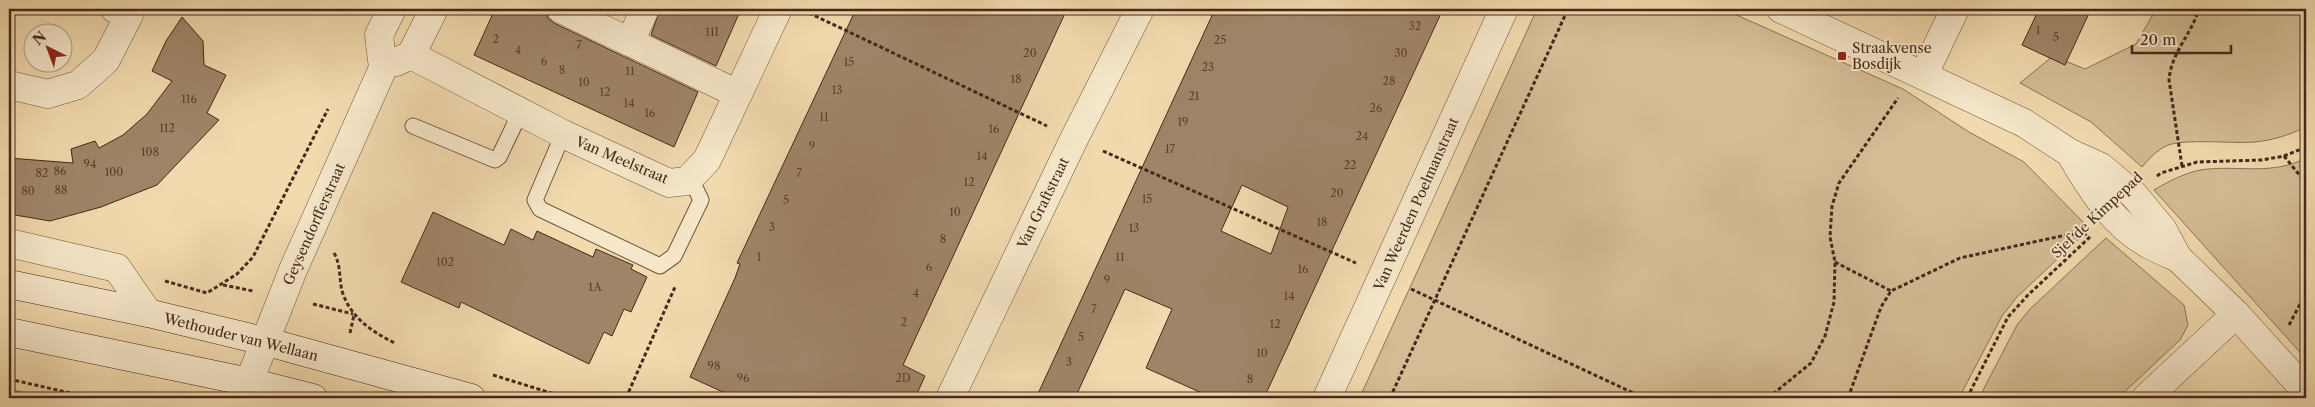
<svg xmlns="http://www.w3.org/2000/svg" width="2315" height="407" font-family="'Libre Caslon Text',serif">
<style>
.green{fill:#d4bc95;stroke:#8e7258}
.building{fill:#9f8568;stroke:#47281c;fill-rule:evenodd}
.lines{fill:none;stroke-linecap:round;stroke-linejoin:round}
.lane-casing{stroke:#725440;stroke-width:17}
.street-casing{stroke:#725440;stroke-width:29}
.secondary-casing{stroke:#47281c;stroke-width:29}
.path{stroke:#47281c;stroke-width:3;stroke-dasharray:4 2.5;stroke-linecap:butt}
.lane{stroke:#f6e7ca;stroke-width:15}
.street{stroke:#f6e7ca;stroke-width:28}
.secondary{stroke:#f6e7ca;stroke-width:28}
.poi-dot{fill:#8f2418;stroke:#f6e7ca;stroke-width:2}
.labels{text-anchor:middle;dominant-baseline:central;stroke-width:4;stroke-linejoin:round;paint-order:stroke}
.number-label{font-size:11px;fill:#5d3f2f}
.poi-label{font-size:14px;fill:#47281c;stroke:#f6e7ca;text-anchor:start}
.street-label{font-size:14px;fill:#47281c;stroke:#f6e7ca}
</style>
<rect width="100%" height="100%" fill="#f1daae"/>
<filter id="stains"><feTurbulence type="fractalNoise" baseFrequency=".004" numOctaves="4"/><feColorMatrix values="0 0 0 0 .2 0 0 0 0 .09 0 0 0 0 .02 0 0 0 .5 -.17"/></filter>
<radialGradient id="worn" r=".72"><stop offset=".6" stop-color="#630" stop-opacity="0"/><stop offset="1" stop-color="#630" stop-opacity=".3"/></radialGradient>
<g class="green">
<polygon points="1537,9 1723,9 1903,89 1969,132 2024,162 2083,222 2081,237 2017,297 2002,316 1959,398 1363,398 1360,397"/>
<path d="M2156,9H2306V127C2289,135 2274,140 2255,142C2234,144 2182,138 2166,146C2156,151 2149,159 2142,167L2091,122L2020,83L2053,56L2085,69L2136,44Z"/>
<path d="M2306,158V359L2154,190C2169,181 2190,170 2208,169C2242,166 2273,175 2306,158Z"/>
<polygon points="2106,238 2184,305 2188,325 2180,340 2118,398 1979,398 2017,325 2030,309"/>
<polygon points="9,389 48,398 9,398"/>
</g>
<g class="building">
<polygon points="495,9 540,9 546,11 548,18 554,23 698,92 674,147 474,55"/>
<polygon points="660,9 741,9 716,66 651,35"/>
<polygon points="856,9 1067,9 903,365 925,376 915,398 736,398 690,377 735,278 740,264 737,263"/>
<path d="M1215,9H1443L1264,398H1213L1146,368L1172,309L1125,289L1075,398H1036ZM1242,185L1288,207L1271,254L1221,231Z"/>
<polygon points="2039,9 2091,9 2065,65 2022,45"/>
<polygon points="182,17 203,41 204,65 226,75 207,113 219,120 157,185 101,207 50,221 9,214 9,158 73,163 71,149 95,141 99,148 123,135 147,114 172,81 152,71 166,41"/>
<polygon points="433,212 504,245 511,229 533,240 537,231 593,257 596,249 633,265 631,269 647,277 631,312 624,309 612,336 604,332 589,364 461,302 459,308 401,282"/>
</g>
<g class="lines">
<defs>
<g id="lane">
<polyline points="413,126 495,160 499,157 520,113"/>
<polyline points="563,134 535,200 540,209 660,266 674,256 701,200 690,177"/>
</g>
<g id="street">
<polyline points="561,9 630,42 645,9"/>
<polyline points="1781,9 2024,123 2070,153 2101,167 2134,195 2163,230 2178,258 2236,314 2306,391"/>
<polyline points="630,42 738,94"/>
<polyline points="411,55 563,134 669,183 687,181 707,160 778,9"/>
<polyline points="396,62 411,55 434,9"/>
<polyline points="1924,74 1955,9"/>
<polyline points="9,85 48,94 78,85 106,60 129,15 115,9"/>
<path d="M2070,153C2089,187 2114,226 2150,245C2159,250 2169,254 2178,258"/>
<polyline points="9,243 117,268 148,313"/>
<polyline points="249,382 293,270 383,68 379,35 392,9"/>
<polyline points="950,398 1074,139 1140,9"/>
<polyline points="1327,398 1504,9"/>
<polyline points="2146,398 2236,314"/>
</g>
<g id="secondary">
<polyline points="9,284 148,313 264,341 471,398"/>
<polyline points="9,332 249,382 313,398"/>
</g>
</defs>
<use href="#lane" class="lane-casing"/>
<use href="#street" class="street-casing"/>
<use href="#secondary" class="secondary-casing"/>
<g class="path">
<polyline points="809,13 1047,126"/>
<polyline points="1103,151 1356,263"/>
<polyline points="2284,156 2306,183"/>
<path d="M2182,166L2169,80C2171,53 2191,35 2199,9"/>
<polyline points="2157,176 2161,173 2197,162 2262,160 2284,156 2306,147"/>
<path d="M334,253C341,265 339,278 342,291C350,317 372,332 395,343"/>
<polyline points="1835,262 1891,291"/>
<polyline points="165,281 207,293 237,274 253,257 328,109"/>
<polyline points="223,285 253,291"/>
<polyline points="1411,289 1644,398"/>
<polyline points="313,304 353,314"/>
<polyline points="2289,325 2306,293"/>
<polyline points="350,333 354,315"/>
<polyline points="493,375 567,398"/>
<polyline points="9,379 92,398"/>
<polyline points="626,398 675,287"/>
<polyline points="1390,398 1568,9"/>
<polyline points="1768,398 1811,363 1825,336 1834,302 1835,262 1830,237 1832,206 1839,183 1898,98"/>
<polyline points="1848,398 1881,307 1891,291 1960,258 2066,235 2087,234"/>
<polyline points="1967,398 2008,317 2028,295 2091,236"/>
</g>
<use href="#lane" class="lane"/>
<use href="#street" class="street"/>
<use href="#secondary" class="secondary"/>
</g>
<rect class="poi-dot" x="1837" y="51" width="10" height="10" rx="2.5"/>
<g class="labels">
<g class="number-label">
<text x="1415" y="26">32</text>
<text x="2038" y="30">1</text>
<text x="712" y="32">11I</text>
<text x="2056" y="37">5</text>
<text x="496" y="39">2</text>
<text x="1220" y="40">25</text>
<text x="579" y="45">7</text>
<text x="518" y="50">4</text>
<text x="1030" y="53">20</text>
<text x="1401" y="53">30</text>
<text x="544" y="61">6</text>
<text x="849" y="62">15</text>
<text x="1208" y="67">23</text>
<text x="562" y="70">8</text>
<text x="630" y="71">11</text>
<text x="1016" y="79">18</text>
<text x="1389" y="81">28</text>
<text x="584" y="82">10</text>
<text x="837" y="90">13</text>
<text x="605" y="92">12</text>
<text x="1194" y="96">21</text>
<text x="189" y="99">116</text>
<text x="629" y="103">14</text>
<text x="1376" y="108">26</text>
<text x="650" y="113">16</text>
<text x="824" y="117">11</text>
<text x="1183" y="122">19</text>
<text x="167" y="128">112</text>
<text x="994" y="129">16</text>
<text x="1362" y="136">24</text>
<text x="812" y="146">9</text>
<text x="1170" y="149">17</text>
<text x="150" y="152">108</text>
<text x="982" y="156">14</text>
<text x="90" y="164">94</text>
<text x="1350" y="165">22</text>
<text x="60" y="171">86</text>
<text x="114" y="172">100</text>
<text x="42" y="173">82</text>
<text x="799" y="173">7</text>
<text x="969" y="182">12</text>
<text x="61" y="190">88</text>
<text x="28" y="191">80</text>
<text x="1337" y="193">20</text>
<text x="1147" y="199">15</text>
<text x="786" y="200">5</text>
<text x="955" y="212">10</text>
<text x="1322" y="222">18</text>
<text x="772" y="227">3</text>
<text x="1134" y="228">13</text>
<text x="943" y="239">8</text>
<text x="759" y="257">1</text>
<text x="1120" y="257">11</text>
<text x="445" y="262">102</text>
<text x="929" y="267">6</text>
<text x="1303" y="269">16</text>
<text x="1107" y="280">9</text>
<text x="595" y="287">1A</text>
<text x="916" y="293">4</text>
<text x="1289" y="296">14</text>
<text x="1094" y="309">7</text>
<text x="904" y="322">2</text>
<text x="1275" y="324">12</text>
<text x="1081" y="337">5</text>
<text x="1262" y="353">10</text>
<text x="1069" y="362">3</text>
<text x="714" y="366">98</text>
<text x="743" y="378">96</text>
<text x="903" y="378">2D</text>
<text x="1250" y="379">8</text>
</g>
<g class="poi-label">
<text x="1852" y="48">Straakvense<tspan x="1852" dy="16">Bosdijk</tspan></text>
</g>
<g class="street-label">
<text transform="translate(622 160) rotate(23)">Van Meelstraat</text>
<text transform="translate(1043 203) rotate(-64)">Van Graftstraat</text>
<text transform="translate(1416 204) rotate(-66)">Van Weerden Poelmanstraat</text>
<text transform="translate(2097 215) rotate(-43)">Sjef de Kimpepad</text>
<text transform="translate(314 224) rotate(-66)">Geysendorfferstraat</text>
<text transform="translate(241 337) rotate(14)">Wethouder van Wellaan</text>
</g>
</g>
<rect width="2315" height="407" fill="none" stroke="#f1daae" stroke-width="30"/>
<rect x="10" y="10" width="2295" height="387" fill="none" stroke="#47281c" stroke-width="2.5"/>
<rect x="15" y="15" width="2285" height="377" fill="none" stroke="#47281c"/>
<g transform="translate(48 48) rotate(318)"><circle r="24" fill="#f6e7ca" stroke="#b09b84"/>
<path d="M0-4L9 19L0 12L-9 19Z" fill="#8f2418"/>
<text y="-8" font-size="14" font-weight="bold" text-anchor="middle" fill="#47281c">N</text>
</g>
<path d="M2132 45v8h99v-8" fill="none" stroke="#47281c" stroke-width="2.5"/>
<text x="2140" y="45" font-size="15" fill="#47281c" stroke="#f6e7ca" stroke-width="4" paint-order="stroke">20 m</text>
<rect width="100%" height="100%" filter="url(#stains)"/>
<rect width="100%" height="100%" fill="url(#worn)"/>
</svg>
